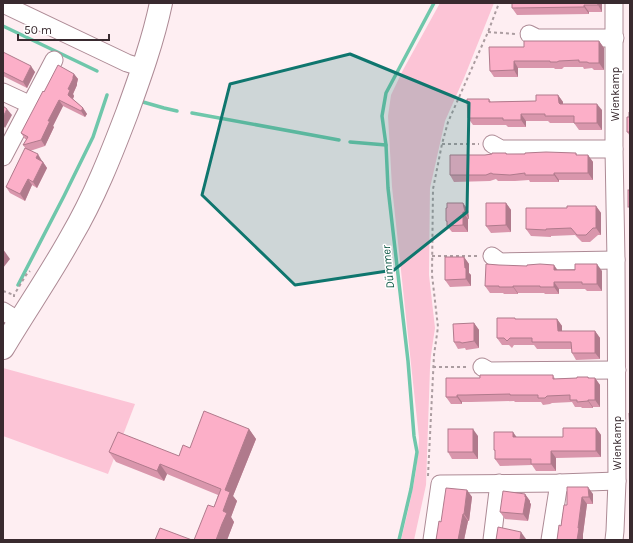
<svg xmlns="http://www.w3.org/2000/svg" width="633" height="543" font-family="Karla,sans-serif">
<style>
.green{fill:#fcc4d6}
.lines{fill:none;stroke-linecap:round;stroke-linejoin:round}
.stream{stroke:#6fc7ab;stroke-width:3.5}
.minor-casing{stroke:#ad8a95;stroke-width:19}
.major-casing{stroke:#ad8a95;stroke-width:24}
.path{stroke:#ab9ca0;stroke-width:2;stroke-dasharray:3 3;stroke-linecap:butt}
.minor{stroke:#fff;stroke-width:17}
.major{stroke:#fff;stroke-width:22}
.wall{fill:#d996ac}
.shaded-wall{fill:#b07a8c}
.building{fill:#fcafc8;stroke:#b07a8c}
.marked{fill:#0f766e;fill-opacity:0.2;stroke:#0f766e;stroke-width:3;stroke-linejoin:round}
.labels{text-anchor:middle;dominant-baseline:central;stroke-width:3;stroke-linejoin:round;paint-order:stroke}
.street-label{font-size:11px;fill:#392a2f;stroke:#fff}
.water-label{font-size:12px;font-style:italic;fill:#145b49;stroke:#fff}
</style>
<rect width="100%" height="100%" fill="#feeef2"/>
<g class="green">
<path d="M440,3H494L464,78L445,121L430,188L429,275L435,328L431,355L430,368L426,485L414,540H401C409,506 418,473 419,438L392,187L388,116L391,95L403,70Z"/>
<polygon points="3,368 135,404 108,474 3,436"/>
</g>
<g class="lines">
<g class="stream">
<polyline points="3,26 97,71"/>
<polyline points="143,102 164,108 177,111"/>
<polyline points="192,113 339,140"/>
<polyline points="350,142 386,145"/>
<polyline points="18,285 64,196 93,137 107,95"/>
<polyline points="399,540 411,489 417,452 414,436 408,361 388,188 386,145 382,116 386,93 434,3"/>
</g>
<defs>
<g id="minor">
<polyline points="3,4 127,63 143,68"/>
<polyline points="529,34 537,38 615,38"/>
<polyline points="3,92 31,105"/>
<polyline points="492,144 501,149 614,149"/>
<polyline points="3,157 54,60"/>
<polyline points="492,256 500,262 616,260"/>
<polyline points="3,311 19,321"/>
<polyline points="482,367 489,371 617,370"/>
<polyline points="432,540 440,484 559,483 617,481"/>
<polyline points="492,540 499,483"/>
<polyline points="550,540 559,483"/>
<polyline points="614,540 615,531 617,481 616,260 614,149 614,3"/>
</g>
<path id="major" d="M3,348C25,311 50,275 71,237C94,198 111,155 127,113C140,77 153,41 161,3"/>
</defs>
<use href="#minor" class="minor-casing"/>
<use href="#major" class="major-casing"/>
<g class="path">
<polyline points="488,32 516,34"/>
<polyline points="442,144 479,144"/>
<polyline points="432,256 478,256"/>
<polyline points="3,291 14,295"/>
<polyline points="14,297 14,295 26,275 30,271"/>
<polyline points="433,367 468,367"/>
<polyline points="428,476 434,355 438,327 432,275 433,189 442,144 448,122 488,32 499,3"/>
</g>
<use href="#minor" class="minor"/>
<use href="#major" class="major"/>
</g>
<g class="wall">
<polygon points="512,3 602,3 602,12 589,12 589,14 517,15 512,8"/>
<polygon points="599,41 604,48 604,70 594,70 592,68 584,69 583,67 564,67 562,69 555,69 554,68 518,68 518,77 494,77 490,71 524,47"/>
<polygon points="3,52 35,72 27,88 3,76"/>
<polygon points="74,74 78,79 77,83 77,85 73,94 74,96 73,99 83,108 87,114 85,117 63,106 53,126 54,127 45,146 30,151 42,161 43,162 47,168 37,188 32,185 25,201 10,193 6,187 26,149 23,145 27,140 25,139 21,133"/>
<polygon points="558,95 563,102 563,104 602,110 602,130 579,130 574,123 550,123 548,121 526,121 526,127 508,127 506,125 473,125 468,118 489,99 491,102 536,101"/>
<polygon points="630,112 630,136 627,132"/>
<polygon points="506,153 507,154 576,153 577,155 588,155 593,162 593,180 559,180 559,182 530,182 529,180 515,181 498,181 496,179 490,181 454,182 450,175 485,155"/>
<polygon points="463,203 468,210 469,219 468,219 468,232 452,232 447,226 447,222 446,221 447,208"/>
<polygon points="506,203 511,210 511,232 491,233 486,226"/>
<polygon points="596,206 601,213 601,235 598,235 590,242 582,242 575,235 551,236 551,237 531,236 526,229 567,208"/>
<polygon points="464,257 469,264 469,273 471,275 471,286 450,287 445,280"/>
<polygon points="558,270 602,271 602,291 587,291 585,289 559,289 559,294 545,294 544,293 518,293 518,294 504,294 503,293 490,293 485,286"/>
<polygon points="516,319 557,319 562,326 562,331 595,331 600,338 600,359 576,360 572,353 571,349 537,349 534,345 514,345 512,348 509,345 502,345 497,338"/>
<polygon points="474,323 479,330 479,348 466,350 465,348 458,349 454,342"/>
<polygon points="524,375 525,376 553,375 555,379 577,378 588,377 589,378 595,378 600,385 600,407 593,407 593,408 582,408 581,407 575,407 572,402 552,403 550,404 543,405 541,402 515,402 514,401 471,402 462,402 462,404 451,404 446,397 480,378"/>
<polygon points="596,428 601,435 601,457 556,458 556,471 536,471 532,465 500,466 495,459 495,451 494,450 516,437 563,437"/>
<polygon points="249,429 256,439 233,496 237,501 231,517 234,522 227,540 194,540 214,507 218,495 167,474 164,481 116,462 109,452 179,456 190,448"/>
<polygon points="478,436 478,459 452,459 448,452"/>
<polygon points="567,487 593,494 593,504 587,504 583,534 583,535 561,526 567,505"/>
<polygon points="467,490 472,497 469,521 468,521 464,540 436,540 441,522"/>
<polygon points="525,494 530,501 530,503 531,504 528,521 505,519 500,512"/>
</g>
<g class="shaded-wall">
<polygon points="597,3 602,3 602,12 598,5"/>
<polygon points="584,5 589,12 589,14 584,7"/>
<polygon points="599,41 604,48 604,70 599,63"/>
<polygon points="514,61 518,68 518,77 514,70"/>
<polygon points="31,66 35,72 27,88 23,82"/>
<polygon points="74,74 78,79 77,83 77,85 73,94 74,96 72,101 68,95 68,89"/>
<polygon points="558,95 563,102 563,110 559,103"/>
<polygon points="59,100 63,106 53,126 54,127 45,146 41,140 48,121"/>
<polygon points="597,104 602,110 602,130 597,123"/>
<polygon points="83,108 87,114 85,117 81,111"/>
<polygon points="7,109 12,115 5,128 3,125 3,117"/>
<polygon points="521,114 526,121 526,127 521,120"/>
<polygon points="38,154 42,161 40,164 36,158"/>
<polygon points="588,155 593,162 593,180 588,173"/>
<polygon points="43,162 47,168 37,188 33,182"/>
<polygon points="554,173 559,180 559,182 554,175"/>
<polygon points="28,179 32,185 25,201 20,194"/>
<polygon points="463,203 468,210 469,219 465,212"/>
<polygon points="506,203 511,210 511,232 506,225"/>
<polygon points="596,206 601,213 601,235 596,228"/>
<polygon points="463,212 468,219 468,232 463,225"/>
<polygon points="3,249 10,259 3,268"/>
<polygon points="464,257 469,264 469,273 471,275 471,286 466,279"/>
<polygon points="597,264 602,271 602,291 597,284"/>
<polygon points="554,265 559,272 554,270"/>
<polygon points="554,282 559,289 559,294 554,287"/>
<polygon points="513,286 518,293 518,294 513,287"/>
<polygon points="557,319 562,326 562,338 558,331"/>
<polygon points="474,323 479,330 479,348 474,341"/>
<polygon points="595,331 600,338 600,359 595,353"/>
<polygon points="595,378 600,385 600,407 595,400"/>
<polygon points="457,395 462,402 462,404 457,397"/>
<polygon points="588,400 593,407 593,408 588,401"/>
<polygon points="596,428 601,435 601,457 596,451"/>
<polygon points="249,429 256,439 233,496 237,501 231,517 234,522 227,540 216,540 223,511 225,490"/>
<polygon points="473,429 478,436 478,459 473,452"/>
<polygon points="513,432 518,439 513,437"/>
<polygon points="551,451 556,458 556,471 551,464"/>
<polygon points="160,464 167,474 164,481 157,471"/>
<polygon points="588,487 593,494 593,504 589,497"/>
<polygon points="467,490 472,497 469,521 464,514"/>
<polygon points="525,494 530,501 530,503 531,504 528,521 523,514"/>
<polygon points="582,497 587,504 583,534 583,540 577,540 578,528"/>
<polygon points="463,514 468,521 464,540 458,540"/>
<polygon points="521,532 526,539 525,540 520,540"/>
</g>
<g class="building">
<polygon points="512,3 597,3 598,5 584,5 584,7 512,8"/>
<polygon points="524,41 599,41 599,63 589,63 587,62 579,62 579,60 559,61 557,62 550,62 550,61 514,61 514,70 490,71 489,47 524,47"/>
<polygon points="3,52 31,66 23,82 3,72"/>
<polygon points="58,65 74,74 73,77 73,79 68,89 70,90 68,95 83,108 81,111 59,100 48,121 50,121 41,140 23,145 28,137 21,133 43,91 44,92"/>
<polygon points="536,95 558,95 559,103 560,104 597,104 597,123 574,123 574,116 545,116 545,114 521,114 521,120 503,120 503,118 468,118 467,99 489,99 489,102 536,101"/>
<polygon points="3,106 7,109 3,117"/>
<polygon points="629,112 630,112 630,132 627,132 627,117 629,117"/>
<polygon points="25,148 38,154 36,158 43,162 33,182 28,179 20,194 6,187"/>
<polygon points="546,152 576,153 576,155 588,155 588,173 554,173 554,175 525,175 525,173 510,175 493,174 491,173 486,175 450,175 450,155 485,155 492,154 492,153 506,153 506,154 525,154 525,153"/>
<rect x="628" y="190" width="2" height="17"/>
<polygon points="447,203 463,203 465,212 463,212 463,225 447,226 447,221 446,221 446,208 447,208"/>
<polygon points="486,203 506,203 506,225 486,226"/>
<polygon points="567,206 596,206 596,228 593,228 586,235 577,235 571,228 546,229 546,230 526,229 526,208 567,208"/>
<polygon points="445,257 464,257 465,268 466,268 466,279 445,280"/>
<polygon points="486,264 499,265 527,266 527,265 540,264 554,265 554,270 575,270 575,264 597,264 597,284 582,284 582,282 554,282 554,287 540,287 540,286 513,286 513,287 499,287 499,286 485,286"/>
<polygon points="497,318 515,318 515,319 557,319 558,331 595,331 595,353 572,353 571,342 532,342 532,338 510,338 507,341 504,338 497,338"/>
<polygon points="474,323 474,341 462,343 460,342 454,342 453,324"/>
<polygon points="480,375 553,375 553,379 577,378 577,377 588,377 588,378 595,378 595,400 588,400 588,401 577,402 577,400 570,400 570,395 547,396 545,398 538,398 538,395 510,395 510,394 466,395 457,395 457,397 446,397 446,378 480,378"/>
<polygon points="204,411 249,429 225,490 230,492 223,511 227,513 222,524 216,540 194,540 208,505 214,507 221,489 160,464 157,471 109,452 118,432 179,456 183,445 190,448"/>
<polygon points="629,413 630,413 630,433"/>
<polygon points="563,428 596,428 596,451 551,451 551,464 531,464 531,459 495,459 495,450 494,450 494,432 513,432 513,437 563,437"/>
<rect x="448" y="429" width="25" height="23"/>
<polygon points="567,487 588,487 589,497 582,497 578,528 579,528 577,540 557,540 559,525 561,526 564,505 567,505"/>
<polygon points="446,488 467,490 464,514 463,514 458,540 436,540 439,521 441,522"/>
<polygon points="503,491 525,494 525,497 526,497 523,514 500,512"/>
<polygon points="498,527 521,532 520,540 496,540"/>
<polygon points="160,528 192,540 155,540"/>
</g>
<path class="marked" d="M350,54L469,103L467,212L394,270L295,285L202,195L230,84Z"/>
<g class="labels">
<g class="street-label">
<text transform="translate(615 94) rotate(-90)">Wienkamp</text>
<text transform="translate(617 443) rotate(-90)">Wienkamp</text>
</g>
<g class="water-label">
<text transform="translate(388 267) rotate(-96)">Dümmer</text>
</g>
</g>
<rect width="633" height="543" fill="none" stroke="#392a2f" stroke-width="8"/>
<path d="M18 34v6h91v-6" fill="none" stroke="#392a2f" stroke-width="2"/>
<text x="24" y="34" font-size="12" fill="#392a2f" stroke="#ffffff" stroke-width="3" paint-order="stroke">50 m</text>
</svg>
